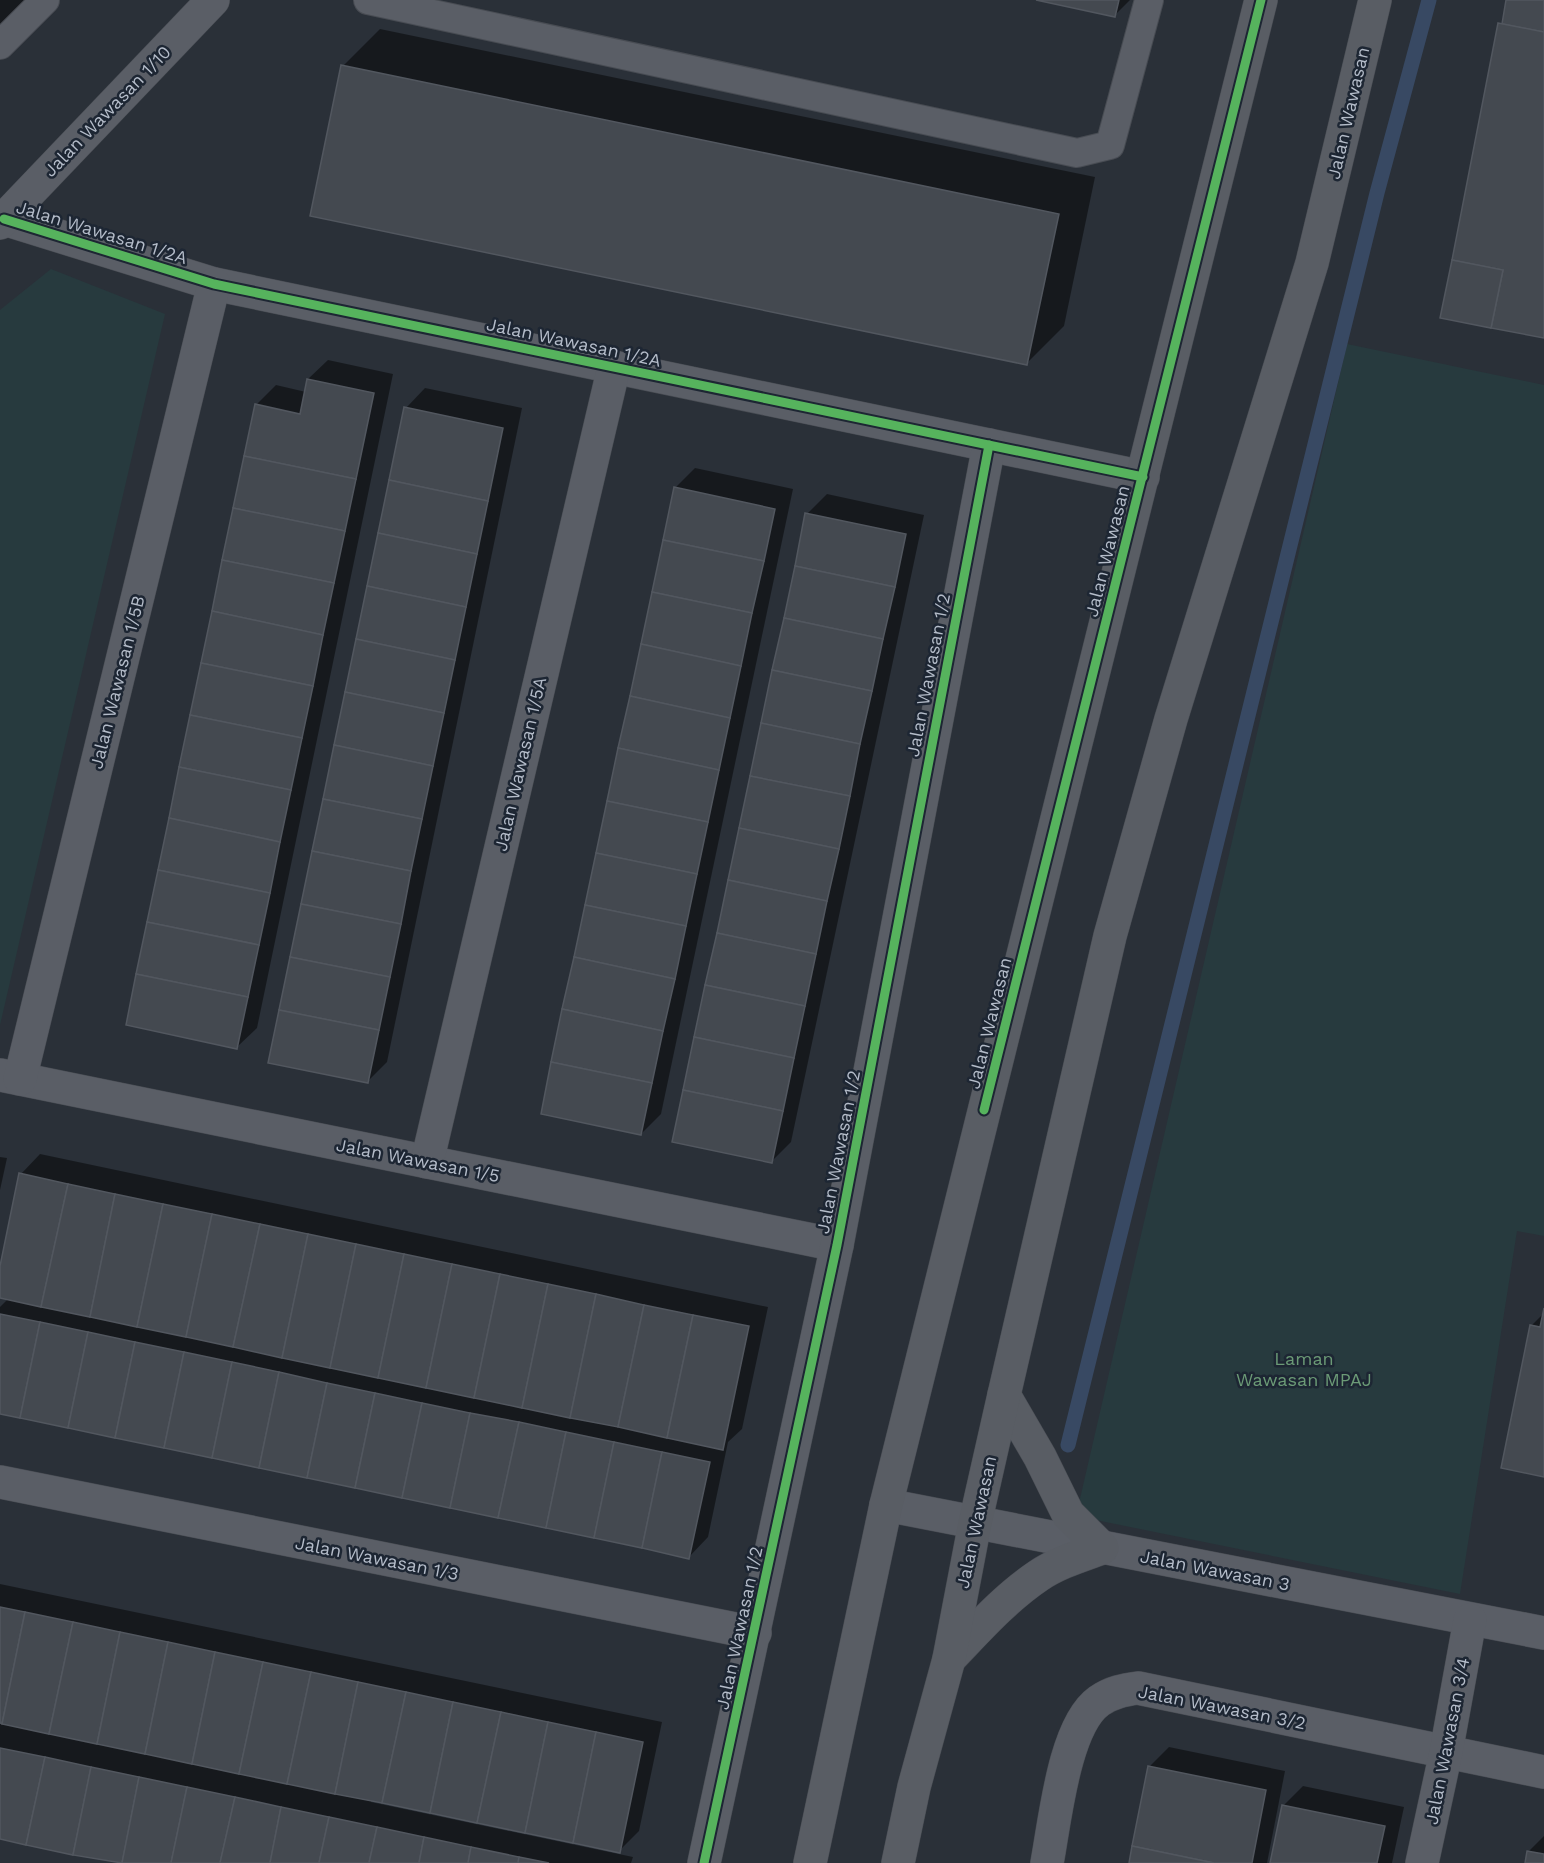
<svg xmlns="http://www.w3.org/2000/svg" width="1544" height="1863" font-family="'Work Sans',sans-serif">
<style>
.green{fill:#273a3e}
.shadow{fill:#0007}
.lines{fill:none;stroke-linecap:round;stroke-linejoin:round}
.stream{stroke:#384963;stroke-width:15}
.building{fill:#444950;stroke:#52575f;stroke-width:1.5}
.lane-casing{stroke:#484c53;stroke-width:30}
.street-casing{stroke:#484c53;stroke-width:34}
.secondary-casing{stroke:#484c53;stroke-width:34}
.lane{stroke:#5a5e66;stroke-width:28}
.street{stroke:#5a5e66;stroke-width:33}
.secondary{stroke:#595d64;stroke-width:33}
.cycleway-casing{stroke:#1d2633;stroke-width:13}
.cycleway{stroke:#56b35d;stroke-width:9}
.labels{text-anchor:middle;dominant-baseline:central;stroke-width:5;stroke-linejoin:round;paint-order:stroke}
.street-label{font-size:18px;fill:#b4bcc9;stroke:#1d2633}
.park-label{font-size:18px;fill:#6b9a76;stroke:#1d2633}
</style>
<rect width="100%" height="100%" fill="#2a3038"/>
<g class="green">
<polygon points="51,269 165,314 0,1025 0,310"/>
<polygon points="1347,344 1544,385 1544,1236 1517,1231 1460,1594 1076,1516"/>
</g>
<g class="shadow">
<polygon points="0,0 41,0 0,41"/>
<polygon points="1043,0 1130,0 1115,15"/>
<polygon points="380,29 1095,177 1064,326 1027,363 343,66"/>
<polygon points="328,360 393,374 257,1028 237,1047 256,405 276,385 306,392 308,379"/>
<polygon points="425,388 522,408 387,1062 367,1082 406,408"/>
<polygon points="695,468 793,489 661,1114 641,1134 675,488"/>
<polygon points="827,494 924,515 791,1142 771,1162 807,514"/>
<polygon points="40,1154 768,1307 742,1429 728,1442 708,1537 689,1557 0,1413 0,1307 8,1299 0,1297 0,1273 21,1174"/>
<polygon points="0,1157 7,1158 0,1190"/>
<polygon points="1544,1313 1544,1476 1531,1326"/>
<polygon points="0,1584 662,1722 639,1831 619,1851 371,1799 371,1802 633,1857 631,1863 121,1863 0,1838"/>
<polygon points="1169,1747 1285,1771 1267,1863 1130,1863 1149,1767"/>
<polygon points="1303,1786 1404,1807 1392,1863 1271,1863 1283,1806"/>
<polygon points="1544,1836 1544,1863 1526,1863 1529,1851"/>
</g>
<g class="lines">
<polyline class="stream" points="1068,1445 1377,193 1429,0"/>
</g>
<g class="building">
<polygon points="1036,0 1119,0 1115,17"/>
<polygon points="1506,0 1544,0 1544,32 1502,24"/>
<polygon points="1498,23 1544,32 1544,338 1491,328 1503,270 1452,260"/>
<polygon points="341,65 1059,214 1027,365 310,216"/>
<polygon points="1452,260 1503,270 1491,328 1440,318"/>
<polygon points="307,379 374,393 356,479 244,456 255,404 300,414"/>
<polygon points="404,407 503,428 488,501 389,480"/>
<polygon points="244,456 356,479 345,531 233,508"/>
<polygon points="389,480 488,501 477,554 378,533"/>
<polygon points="674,487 775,509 764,561 663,540"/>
<polygon points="233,508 345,531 334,583 222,560"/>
<polygon points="805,513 906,534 895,587 795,566"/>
<polygon points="378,533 477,554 466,607 367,586"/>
<polygon points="663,540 764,561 752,613 652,592"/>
<polygon points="222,560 334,583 323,635 212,611"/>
<polygon points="795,566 895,587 883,639 784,618"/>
<polygon points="367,586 466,607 455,660 356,639"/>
<polygon points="652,592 752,613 741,666 641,644"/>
<polygon points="212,611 323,635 313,686 201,663"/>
<polygon points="784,618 883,639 872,691 772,670"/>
<polygon points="356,639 455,660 444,713 345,692"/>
<polygon points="641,644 741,666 730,718 630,696"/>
<polygon points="201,663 313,686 302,738 190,715"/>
<polygon points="772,670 872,691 860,744 761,723"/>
<polygon points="345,692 444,713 433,766 334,745"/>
<polygon points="630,696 730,718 719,770 618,748"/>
<polygon points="190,715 302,738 291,790 179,767"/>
<polygon points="761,723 860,744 850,796 750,776"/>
<polygon points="334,745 433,766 422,819 323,799"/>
<polygon points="618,748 719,770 708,822 607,801"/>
<polygon points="179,767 291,790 280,842 169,818"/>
<polygon points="750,776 850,796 839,849 739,828"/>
<polygon points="323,799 422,819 411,871 312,851"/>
<polygon points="607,801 708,822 697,874 596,853"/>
<polygon points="169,818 280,842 270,893 158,870"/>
<polygon points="739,828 839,849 827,901 728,880"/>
<polygon points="312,851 411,871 401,924 301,904"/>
<polygon points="596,853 697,874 686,926 585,905"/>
<polygon points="158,870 270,893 259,945 147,922"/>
<polygon points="728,880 827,901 816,954 717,933"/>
<polygon points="301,904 401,924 390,977 290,957"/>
<polygon points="585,905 686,926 675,979 574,957"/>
<polygon points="147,922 259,945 248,997 136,974"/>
<polygon points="717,933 816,954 805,1006 705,985"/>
<polygon points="290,957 390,977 379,1030 279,1010"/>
<polygon points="574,957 675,979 663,1031 562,1009"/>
<polygon points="136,974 248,997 237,1049 126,1025"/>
<polygon points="705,985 805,1006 794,1058 694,1037"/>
<polygon points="562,1009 663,1031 652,1083 551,1062"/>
<polygon points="279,1010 379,1030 368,1083 268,1063"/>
<polygon points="694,1037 794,1058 783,1111 683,1090"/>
<polygon points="551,1062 652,1083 641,1135 541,1114"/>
<polygon points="683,1090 783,1111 772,1163 672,1142"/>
<polygon points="19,1173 68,1184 41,1307 0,1298 0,1266"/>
<polygon points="68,1184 115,1194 90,1317 41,1307"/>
<polygon points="115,1194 163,1204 137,1327 90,1317"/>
<polygon points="163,1204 212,1214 186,1337 137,1327"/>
<polygon points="212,1214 260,1224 233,1347 186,1337"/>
<polygon points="260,1224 308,1234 282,1358 233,1347"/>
<polygon points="308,1234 356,1244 330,1368 282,1358"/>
<polygon points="356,1244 404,1254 378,1378 330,1368"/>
<polygon points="404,1254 452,1264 426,1388 378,1378"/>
<polygon points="452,1264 500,1274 474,1398 426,1388"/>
<polygon points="500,1274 548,1284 522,1408 474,1398"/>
<polygon points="548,1284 596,1294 570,1418 522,1408"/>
<polygon points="596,1294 644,1305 618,1427 570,1418"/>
<polygon points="644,1305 693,1315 667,1438 618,1427"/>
<polygon points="1544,1308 1544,1477 1501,1468 1530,1325 1540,1327"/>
<polygon points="0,1314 40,1322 20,1418 0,1414"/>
<polygon points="693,1315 749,1326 723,1450 667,1438"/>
<polygon points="40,1322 88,1332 68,1428 20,1418"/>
<polygon points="88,1332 135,1342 115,1438 68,1428"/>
<polygon points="135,1342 184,1352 164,1448 115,1438"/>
<polygon points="184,1352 232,1362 212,1458 164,1448"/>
<polygon points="232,1362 279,1372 259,1468 212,1458"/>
<polygon points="279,1372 327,1383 307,1478 259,1468"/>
<polygon points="327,1383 375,1393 355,1488 307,1478"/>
<polygon points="375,1393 422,1403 402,1498 355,1488"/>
<polygon points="422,1403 470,1413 450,1508 402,1498"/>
<polygon points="470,1413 519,1422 498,1518 450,1508"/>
<polygon points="519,1422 566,1432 546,1528 498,1518"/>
<polygon points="566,1432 614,1442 594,1538 546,1528"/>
<polygon points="614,1442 662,1452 642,1548 594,1538"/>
<polygon points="662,1452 710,1462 689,1559 642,1548"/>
<polygon points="0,1607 25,1612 2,1724 0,1723"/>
<polygon points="25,1612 73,1622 49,1734 2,1724"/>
<polygon points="73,1622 120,1632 97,1744 49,1734"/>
<polygon points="120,1632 168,1642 145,1754 97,1744"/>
<polygon points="168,1642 215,1652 192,1764 145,1754"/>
<polygon points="215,1652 263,1662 239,1774 192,1764"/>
<polygon points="263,1662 311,1672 287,1784 239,1774"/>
<polygon points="311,1672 358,1682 335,1794 287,1784"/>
<polygon points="358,1682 406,1692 382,1803 335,1794"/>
<polygon points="406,1692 453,1702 430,1813 382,1803"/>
<polygon points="453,1702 501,1712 477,1823 430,1813"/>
<polygon points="501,1712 548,1722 525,1833 477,1823"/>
<polygon points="548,1722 596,1732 573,1843 525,1833"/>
<polygon points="596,1732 643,1742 620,1853 573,1843"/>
<polygon points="0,1748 45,1757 26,1845 0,1839"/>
<polygon points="45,1757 91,1767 73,1855 26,1845"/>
<polygon points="1148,1766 1266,1790 1252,1863 1214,1863 1132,1846"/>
<polygon points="91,1767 139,1777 122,1863 73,1855"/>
<polygon points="139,1777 187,1787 171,1863 122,1863"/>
<polygon points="187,1787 235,1797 220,1863 171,1863"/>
<polygon points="235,1797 281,1807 270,1863 220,1863"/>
<polygon points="1282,1805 1385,1826 1377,1863 1270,1863"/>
<polygon points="281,1807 329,1817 319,1863 270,1863"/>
<polygon points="329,1817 377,1827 369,1863 319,1863"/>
<polygon points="377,1827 424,1837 419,1863 369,1863"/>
<polygon points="424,1837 471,1847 468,1863 419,1863"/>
<polygon points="1132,1846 1214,1863 1129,1863"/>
<polygon points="471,1847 519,1857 518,1863 468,1863"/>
<polygon points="1527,1851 1544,1854 1544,1863 1525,1863"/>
<polygon points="519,1857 549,1863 518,1863"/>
</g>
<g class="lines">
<defs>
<g id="lane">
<polyline points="368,0 1077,153 1110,145 1149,0"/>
<polyline points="0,45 45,0"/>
</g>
<g id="street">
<polyline points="4,219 214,284 1143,477"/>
<polyline points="0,223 213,0"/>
<polyline points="0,1075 837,1245"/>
<polyline points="20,1079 214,284"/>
<polyline points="427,1162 614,367"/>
<polyline points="0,1482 755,1633"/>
<polyline points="886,1505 1544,1633"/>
<polyline points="704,1863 837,1245 989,445"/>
<path d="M1047,1863C1055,1821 1064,1726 1099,1701C1112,1692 1124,1690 1138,1688L1544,1772"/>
<polyline points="1422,1863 1446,1752 1470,1620"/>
</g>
<g id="secondary">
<path d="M949,1659C977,1630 1004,1599 1038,1576C1057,1563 1080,1556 1102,1548L1068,1514L1040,1457L1004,1395"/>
<polyline points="810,1863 886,1505 1261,0"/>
<polyline points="898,1863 914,1787 949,1659 975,1523 1004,1395 1110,936 1171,719 1312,263 1375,0"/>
</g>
</defs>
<use href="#lane" class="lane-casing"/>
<use href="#street" class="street-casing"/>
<use href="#secondary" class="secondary-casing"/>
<use href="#lane" class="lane"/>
<use href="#street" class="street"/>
<use href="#secondary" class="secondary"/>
<defs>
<g id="cycleway">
<polyline points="4,219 214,284 1143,477"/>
<polyline points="984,1110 1261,0"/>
<polyline points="704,1863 837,1245 989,445"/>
</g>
</defs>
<use href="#cycleway" class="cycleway-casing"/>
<use href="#cycleway" class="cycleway"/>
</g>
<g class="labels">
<g class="street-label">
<text transform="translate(107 111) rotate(-46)">Jalan Wawasan 1/10</text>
<text transform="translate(1348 113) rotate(-77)">Jalan Wawasan</text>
<text transform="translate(102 232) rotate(17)">Jalan Wawasan 1/2A</text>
<text transform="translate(574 342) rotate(12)">Jalan Wawasan 1/2A</text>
<text transform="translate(1107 551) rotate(-76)">Jalan Wawasan</text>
<text transform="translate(928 675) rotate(-79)">Jalan Wawasan 1/2</text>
<text transform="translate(117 682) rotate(-76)">Jalan Wawasan 1/5B</text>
<text transform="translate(520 764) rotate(-77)">Jalan Wawasan 1/5A</text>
<text transform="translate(989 1023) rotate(-76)">Jalan Wawasan</text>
<text transform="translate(838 1152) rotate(-79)">Jalan Wawasan 1/2</text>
<text transform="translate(418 1160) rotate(11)">Jalan Wawasan 1/5</text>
<text transform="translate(976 1522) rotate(-78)">Jalan Wawasan</text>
<text transform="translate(377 1558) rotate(11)">Jalan Wawasan 1/3</text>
<text transform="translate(1215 1570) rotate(11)">Jalan Wawasan 3</text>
<text transform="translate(739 1628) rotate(-78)">Jalan Wawasan 1/2</text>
<text transform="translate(1222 1707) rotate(11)">Jalan Wawasan 3/2</text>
<text transform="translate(1447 1741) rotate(-79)">Jalan Wawasan 3/4</text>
</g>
<g class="park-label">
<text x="1304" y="1358">Laman<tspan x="1304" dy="21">Wawasan MPAJ</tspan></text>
</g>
</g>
</svg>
